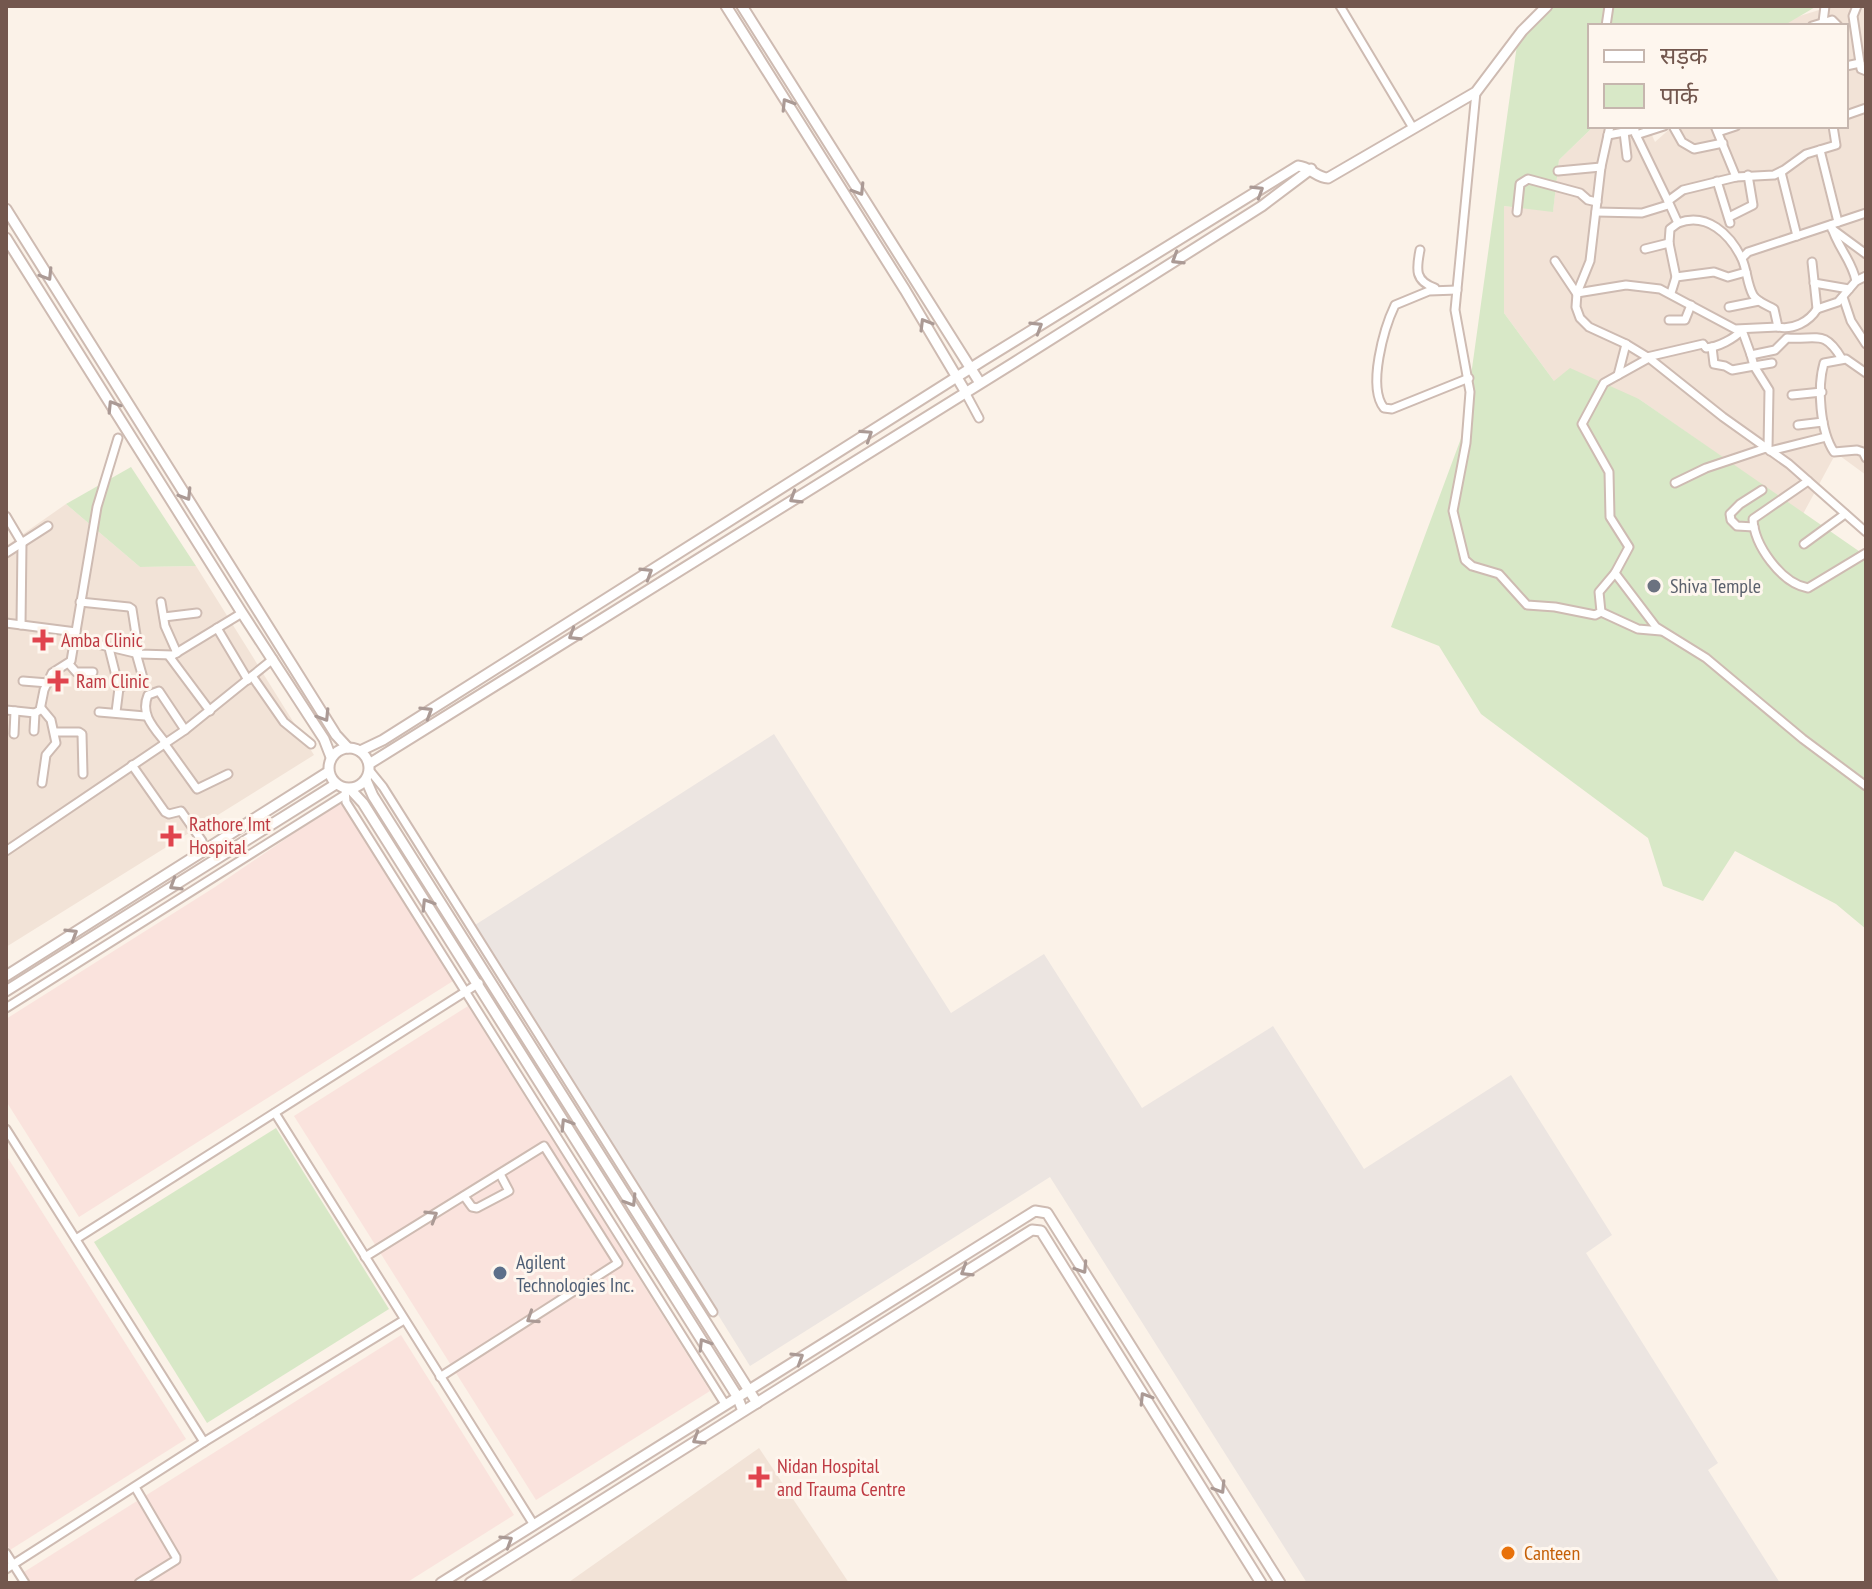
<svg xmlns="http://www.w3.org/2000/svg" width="1872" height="1589" font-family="'PT Sans Narrow','Noto Sans Devanagari',sans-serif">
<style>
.residential{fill:#f2e3d7}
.commercial{fill:#fae3dd}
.industrial{fill:#ece5e1}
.green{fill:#d8e8c7}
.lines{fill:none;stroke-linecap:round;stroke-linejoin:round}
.minor-casing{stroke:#cebbb2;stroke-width:11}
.tertiary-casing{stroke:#cebbb2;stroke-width:13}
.minor{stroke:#fff;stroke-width:7}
.tertiary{stroke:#fff;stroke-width:9}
.oneway{stroke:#ab9a95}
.worship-dot{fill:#6b7280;stroke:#fef6ee;stroke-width:3}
.health-dot{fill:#e0444e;stroke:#fef6ee;stroke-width:3}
.service-dot{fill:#5c6f8a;stroke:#fef6ee;stroke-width:3}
.food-dot{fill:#e8710a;stroke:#fef6ee;stroke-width:3}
.labels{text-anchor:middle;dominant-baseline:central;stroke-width:6;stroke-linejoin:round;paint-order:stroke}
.worship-label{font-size:20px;fill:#5b616d;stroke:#fef6ee;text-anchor:start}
.health-label{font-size:20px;fill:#be3a42;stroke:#fef6ee;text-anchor:start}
.service-label{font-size:20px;fill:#4e5e75;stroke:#fef6ee;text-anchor:start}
.food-label{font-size:20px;fill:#c56008;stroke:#fef6ee;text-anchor:start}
</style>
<rect width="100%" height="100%" fill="#fbf2e8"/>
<g class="residential">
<polygon points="1832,6 1866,6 1866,475 1836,453 1803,514 1639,399 1554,381 1504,313 1504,206 1553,211 1559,160 1594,126 1648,126 1655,142 1673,126 1846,126 1846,26 1783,26 1790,19"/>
<polygon points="66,504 140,567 196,566 314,755 6,947 6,546"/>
<polygon points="759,1448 849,1583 569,1583 569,1582"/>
</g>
<g class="commercial">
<polygon points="341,801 453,981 79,1217 6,1101 6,1019 215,887"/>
<polygon points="468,1006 710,1391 536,1500 294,1116"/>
<polygon points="6,1155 186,1439 10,1550 6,1543"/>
<polygon points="401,1335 514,1515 406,1583 31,1583 24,1572"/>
</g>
<polygon class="industrial" points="774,734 951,1013 1044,954 1142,1108 1273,1026 1364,1169 1511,1075 1612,1235 1586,1253 1718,1463 1708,1470 1780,1583 1307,1583 1050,1177 750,1366 475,925"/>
<g class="green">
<polygon points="1542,6 1817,6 1783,26 1590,26 1590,126 1594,126 1559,160 1553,212 1504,206 1504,313 1554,381 1570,368 1639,399 1866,556 1866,929 1836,904 1735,851 1703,901 1663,886 1648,838 1481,714 1439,646 1391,627 1463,433 1517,45"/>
<polygon points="131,467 196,566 140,567 66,504"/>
<polygon points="276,1128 389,1309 207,1423 94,1242"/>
</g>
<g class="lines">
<defs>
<g id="minor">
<polyline points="1340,6 1413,128"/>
<polyline points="1857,6 1853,16 1860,63 1861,69 1866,71"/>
<polyline points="1823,22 1825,6"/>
<polyline points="1606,26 1609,6"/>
<polyline points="1812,26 1832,20 1838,26"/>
<polyline points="1846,66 1860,63"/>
<polyline points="1476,92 1455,310 1470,392 1466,443 1453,511 1465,560 1472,566 1499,574 1527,605 1555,607 1595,615 1601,612 1599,592 1615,573"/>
<polyline points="1846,115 1866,108"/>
<polyline points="1610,126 1601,167 1590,261 1577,293 1576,307 1580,318 1589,327 1626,344 1649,358 1723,417 1789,464 1866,532"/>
<polyline points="1633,126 1636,135 1664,126"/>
<polyline points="1673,126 1682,142 1694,149 1723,143"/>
<path d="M1715,126L1736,177L1683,190L1668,201L1678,223C1707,212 1730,234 1742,259C1747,270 1747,284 1753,295C1757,302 1767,305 1774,309L1778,327C1793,330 1809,322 1817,309L1838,302L1856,281L1866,276"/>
<polyline points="1624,132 1627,157"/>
<polyline points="1718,132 1736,126"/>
<polyline points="1608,135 1635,130"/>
<polyline points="1636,135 1668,201"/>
<polyline points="1820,150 1838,222"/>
<polyline points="1558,171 1601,167"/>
<polyline points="1781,172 1797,236"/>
<polyline points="1736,177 1774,175 1784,170 1806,154 1836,145 1833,126"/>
<polyline points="1717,181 1730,223"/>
<polyline points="1517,212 1520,184 1528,179 1580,193 1588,200 1597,202"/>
<polyline points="1596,212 1642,213 1668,205"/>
<polyline points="1729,217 1753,205 1748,175"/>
<path d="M1831,225C1837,247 1852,260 1856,281"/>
<polyline points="1832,229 1866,254"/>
<polyline points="1645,249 1669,243"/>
<path d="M1420,250C1416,270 1415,281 1435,288"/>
<polyline points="1742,258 1748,252 1866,213"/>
<polyline points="1555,261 1577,294"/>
<polyline points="1812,262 1817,309"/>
<polyline points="1676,277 1669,243 1670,229 1678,223"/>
<polyline points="1814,283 1849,289"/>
<path d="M1457,290L1429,291L1395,305C1384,328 1367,387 1384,408L1392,409L1469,378"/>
<polyline points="1577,293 1626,285 1660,289 1735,329 1778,327"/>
<polyline points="1671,293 1676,277 1714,272 1728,277 1746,272"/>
<polyline points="1843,297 1851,321 1866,344"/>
<polyline points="1729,307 1759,301"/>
<polyline points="1669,320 1685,320 1691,305"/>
<polyline points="1712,347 1714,364 1725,366 1732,370 1754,366 1769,390 1768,449"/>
<path d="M1647,357L1703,344L1706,348C1718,347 1734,339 1742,330L1751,355"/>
<polyline points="1649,358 1604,383 1582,424 1609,472 1610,517 1629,547 1615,573 1656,627 1706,658 1803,739 1866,786"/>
<path d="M1772,363L1754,366L1751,355L1775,350L1787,338C1818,340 1824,329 1842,359"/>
<path d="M1866,373L1846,359L1824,363C1817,387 1820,431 1834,452L1857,450L1863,452L1866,458"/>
<polyline points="1618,375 1626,344"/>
<polyline points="965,392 979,418"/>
<polyline points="1792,395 1822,392"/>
<polyline points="1798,425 1823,422"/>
<polyline points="1770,451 1826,437"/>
<path d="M1808,481L1753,519C1754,545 1781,583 1808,588L1866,553"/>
<polyline points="1675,483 1706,468 1766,448"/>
<polyline points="6,516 22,543 21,625"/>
<polyline points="1754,527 1737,526 1731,520 1730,514 1740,504 1762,490"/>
<polyline points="1804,544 1845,514"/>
<polyline points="6,553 48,526"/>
<polyline points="80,602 129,607 132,609 139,654"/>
<polyline points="161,602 165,626 177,653"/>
<polyline points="1601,612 1638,629 1661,631"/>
<polyline points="164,617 197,613"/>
<polyline points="6,623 76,632"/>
<polyline points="217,628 248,680"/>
<polyline points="76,639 139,654 173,655 242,613"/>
<polyline points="109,648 119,688 116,712"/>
<polyline points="169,656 210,711"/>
<polyline points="69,664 76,672 93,672"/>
<polyline points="252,676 284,722 311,744"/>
<polyline points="23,681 48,683"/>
<polyline points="119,688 143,678 136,653"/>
<polyline points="41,708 51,720 56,743 46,755 42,783"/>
<polyline points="6,710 35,713 40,710 44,690 52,673 71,661 97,507 118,438"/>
<polyline points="99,712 145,716"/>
<polyline points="34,731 35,713"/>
<polyline points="55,732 79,732 82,734 83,774"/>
<polyline points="14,734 15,711"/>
<path d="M165,742C153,727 140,714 148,695L159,691L185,730"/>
<polyline points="164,743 197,789 228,774"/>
<polyline points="132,765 165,812 169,814 181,811 202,841"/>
<polyline points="370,771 383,787 713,1312"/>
<polyline points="345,789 346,802 725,1404"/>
<polyline points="6,851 185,730 273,659"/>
<polyline points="6,1008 343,796"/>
<polyline points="275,1113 534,1525"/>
<polyline points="6,1129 204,1442"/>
<polyline points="464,1196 472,1207 477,1208 509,1191 500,1174"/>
<polyline points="76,1239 479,983"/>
<polyline points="365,1257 544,1146 618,1263 440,1377"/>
<polyline points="135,1487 176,1557 176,1560 139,1583"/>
<polyline points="6,1553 25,1583"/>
<polyline points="6,1569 204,1442 404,1320"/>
</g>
<g id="tertiary">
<polyline points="726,6 905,290 965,391"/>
<polyline points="742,6 980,383"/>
<polyline points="6,209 336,735 348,748"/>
<polyline points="6,238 242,613 324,739 331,757"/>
<circle cx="349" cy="768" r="20"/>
<path d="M360,751L383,740L982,361L1298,166C1310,167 1317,178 1328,178L1476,92L1522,31L1547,6"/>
<polyline points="369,764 1015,362 1262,206 1311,169"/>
<polyline points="366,780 373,796 757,1403"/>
<polyline points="350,789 363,803 737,1396 743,1411"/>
<polyline points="6,976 328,772"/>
<polyline points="6,991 336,784"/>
<polyline points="441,1583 1035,1211 1047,1213 1280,1583"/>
<polyline points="470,1583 1032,1230 1041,1231 1261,1583"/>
</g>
</defs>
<use href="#minor" class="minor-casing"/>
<use href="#tertiary" class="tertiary-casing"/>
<use href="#minor" class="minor"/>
<use href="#tertiary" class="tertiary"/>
</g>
<defs><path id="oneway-chevron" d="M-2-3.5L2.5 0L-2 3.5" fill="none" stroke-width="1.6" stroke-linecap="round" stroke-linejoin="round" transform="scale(2)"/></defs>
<g class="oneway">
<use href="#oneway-chevron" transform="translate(787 104) rotate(-122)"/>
<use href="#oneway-chevron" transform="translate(859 190) rotate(58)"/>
<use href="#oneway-chevron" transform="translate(1258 191) rotate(-32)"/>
<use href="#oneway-chevron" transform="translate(1177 259) rotate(148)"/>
<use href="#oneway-chevron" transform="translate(47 275) rotate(58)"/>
<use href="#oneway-chevron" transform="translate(925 324) rotate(-121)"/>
<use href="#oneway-chevron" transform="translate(1037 327) rotate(-32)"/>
<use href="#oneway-chevron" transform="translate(113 406) rotate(-122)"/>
<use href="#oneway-chevron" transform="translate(867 435) rotate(-33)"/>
<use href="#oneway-chevron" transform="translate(186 495) rotate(58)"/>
<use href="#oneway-chevron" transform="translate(795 498) rotate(148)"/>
<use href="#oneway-chevron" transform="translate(647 573) rotate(-32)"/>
<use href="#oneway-chevron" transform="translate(574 635) rotate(148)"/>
<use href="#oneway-chevron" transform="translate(427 712) rotate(-32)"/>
<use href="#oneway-chevron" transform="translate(324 716) rotate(58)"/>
<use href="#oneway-chevron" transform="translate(175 885) rotate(148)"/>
<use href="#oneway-chevron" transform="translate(427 904) rotate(-122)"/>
<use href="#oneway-chevron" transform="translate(72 934) rotate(-32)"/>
<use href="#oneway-chevron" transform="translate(566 1124) rotate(-122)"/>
<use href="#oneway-chevron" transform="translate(631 1201) rotate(58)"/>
<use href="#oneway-chevron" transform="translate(432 1216) rotate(-32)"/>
<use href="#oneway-chevron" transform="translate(1082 1268) rotate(57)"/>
<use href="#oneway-chevron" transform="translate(966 1271) rotate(148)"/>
<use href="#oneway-chevron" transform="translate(532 1318) rotate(147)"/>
<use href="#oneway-chevron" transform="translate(704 1344) rotate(-122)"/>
<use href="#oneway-chevron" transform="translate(798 1358) rotate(-32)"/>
<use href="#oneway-chevron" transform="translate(1145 1398) rotate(-122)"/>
<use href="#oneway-chevron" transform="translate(698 1439) rotate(148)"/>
<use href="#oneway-chevron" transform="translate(1220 1488) rotate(58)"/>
<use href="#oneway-chevron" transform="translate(507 1541) rotate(-32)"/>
</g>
<circle class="worship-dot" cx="1654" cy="586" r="8"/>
<g class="health-dot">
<path d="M39 628h8v8h8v8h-8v8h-8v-8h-8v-8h8z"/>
<path d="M54 669h8v8h8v8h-8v8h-8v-8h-8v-8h8z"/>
<path d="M167 824h8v8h8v8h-8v8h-8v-8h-8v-8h8z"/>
<path d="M755 1465h8v8h8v8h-8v8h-8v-8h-8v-8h8z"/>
</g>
<circle class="service-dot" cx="500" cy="1273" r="8"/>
<circle class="food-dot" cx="1508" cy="1553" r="8"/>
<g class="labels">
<g class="worship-label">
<text x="1670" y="586">Shiva Temple</text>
</g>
<g class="health-label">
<text x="61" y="640">Amba Clinic</text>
<text x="76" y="681">Ram Clinic</text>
<text x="189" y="824">Rathore Imt<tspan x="189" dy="23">Hospital</tspan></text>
<text x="777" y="1466">Nidan Hospital<tspan x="777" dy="23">and Trauma Centre</tspan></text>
</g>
<g class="service-label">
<text x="516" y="1262">Agilent<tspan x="516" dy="23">Technologies Inc.</tspan></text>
</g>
<g class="food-label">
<text x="1524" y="1553">Canteen</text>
</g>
</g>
<rect width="1872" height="1589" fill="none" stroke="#73574e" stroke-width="16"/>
<rect x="1588" y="24" width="260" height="104" fill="#fef6ee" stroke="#c6b6ae" stroke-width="2"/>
<rect x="1604" y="50" width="40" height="12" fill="#ffffff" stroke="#c6b6ae" stroke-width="2"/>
<text x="1660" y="64" font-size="24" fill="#73574e">सड़क</text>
<rect x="1604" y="84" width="40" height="24" fill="#d8e8c7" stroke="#c6b6ae" stroke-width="2"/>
<text x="1660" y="104" font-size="24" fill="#73574e">पार्क</text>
</svg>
